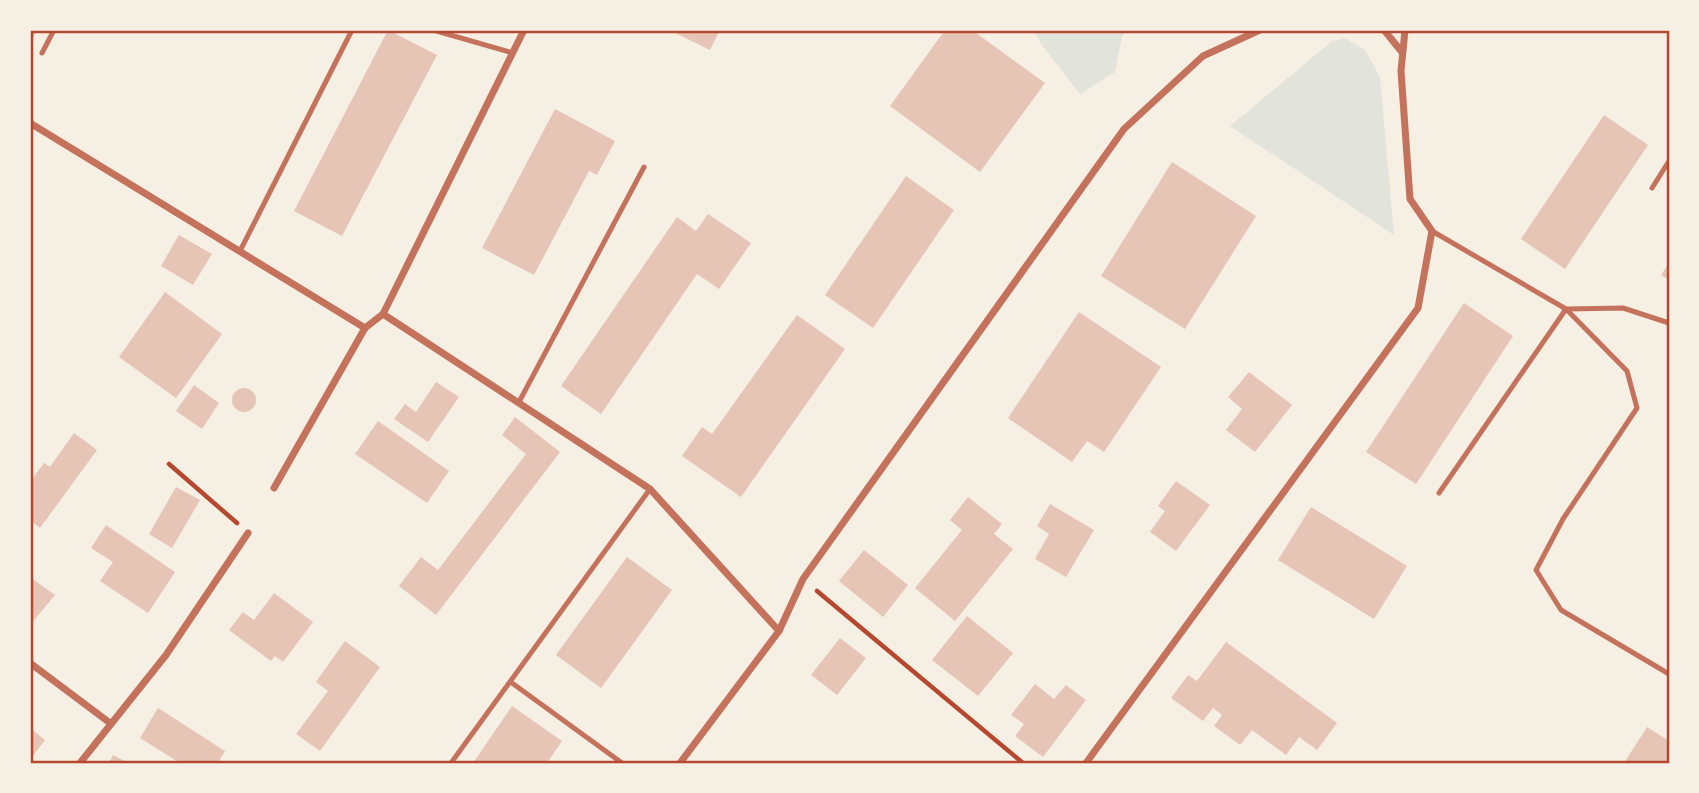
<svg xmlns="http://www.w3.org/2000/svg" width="1699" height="793" font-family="'Roboto Serif',serif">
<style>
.green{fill:#e2e4dc}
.building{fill:#e6c5b7}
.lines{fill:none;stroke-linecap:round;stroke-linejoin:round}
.path{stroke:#b5482f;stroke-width:4.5}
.service{stroke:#c5725c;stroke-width:5}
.minor{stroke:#c5725c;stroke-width:7}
.neatline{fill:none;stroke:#b5482f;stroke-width:2.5}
</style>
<rect width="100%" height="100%" fill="#f6efe4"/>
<g class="green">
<polygon points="1034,30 1127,30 1122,36 1115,72 1080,94 1041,44"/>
<polygon points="1345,38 1365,50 1380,77 1394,235 1230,126 1332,41"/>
</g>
<g class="building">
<polygon points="30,30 37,30 30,44"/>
<polygon points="388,30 437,55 342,236 294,211"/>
<polygon points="669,30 720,30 710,50"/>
<polygon points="945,30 972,30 1045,83 980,172 890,106"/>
<polygon points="555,109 615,141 597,175 589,171 534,275 482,248"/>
<polygon points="1604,115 1648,145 1565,269 1521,239"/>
<polygon points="1172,162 1256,216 1185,329 1101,276"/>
<polygon points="906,176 954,210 873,328 825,295"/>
<polygon points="708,214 751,243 719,289 697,274 601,414 561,386 677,217 696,231"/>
<polygon points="179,235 212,254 193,285 161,266"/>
<polygon points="1669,263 1669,280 1661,275"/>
<polygon points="165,292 222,334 176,398 119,357"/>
<polygon points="1464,303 1513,336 1416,484 1366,452"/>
<polygon points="1079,312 1161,367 1104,452 1087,441 1072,462 1008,418"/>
<polygon points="797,315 845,349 741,497 682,456 702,427 712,434"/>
<polygon points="1249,372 1292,405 1255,452 1226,430 1242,409 1228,397"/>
<polygon points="436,382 459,397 428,442 394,419 405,404 416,412"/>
<polygon points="194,385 219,403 202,429 176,411"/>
<circle cx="244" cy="400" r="12"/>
<polygon points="515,417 560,452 436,615 399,586 421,557 438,570 526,454 502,435"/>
<polygon points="378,421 449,471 427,503 355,454"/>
<polygon points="74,433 97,450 40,528 30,520 30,482 44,463 50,467"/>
<polygon points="1176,481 1210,505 1176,551 1150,532 1165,511 1158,506"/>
<polygon points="176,487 200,500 172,548 149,534"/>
<polygon points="968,497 1002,524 994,534 1013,549 955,621 915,588 962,530 950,520"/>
<polygon points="1050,504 1094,530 1066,577 1035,559 1049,534 1037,526"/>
<polygon points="1311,507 1407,566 1374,619 1278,560"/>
<polygon points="106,525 175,572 148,613 100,581 113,562 91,548"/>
<polygon points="864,550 908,585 883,617 839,581"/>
<polygon points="627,557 672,590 601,688 556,655"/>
<polygon points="30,577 55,595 30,625"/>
<polygon points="274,593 313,622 283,662 275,656 271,661 229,630 243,612 254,620"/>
<polygon points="967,616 1013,653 978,696 932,660"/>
<polygon points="840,638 866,658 837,695 811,675"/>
<polygon points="345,641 380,667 320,751 296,734 328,691 316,682"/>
<polygon points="1226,642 1337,723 1317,750 1299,737 1286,755 1252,730 1240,745 1214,726 1222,715 1213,708 1203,721 1171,698 1188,675 1197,681"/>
<polygon points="1035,684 1054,699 1066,685 1086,700 1043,757 1015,736 1024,724 1011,715"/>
<polygon points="512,706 562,741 547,763 473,763"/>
<polygon points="158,708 225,751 218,763 180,763 140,738"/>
<polygon points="1647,727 1669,741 1669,763 1624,763"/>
<polygon points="30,728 45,740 30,760"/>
<polygon points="113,755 128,763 109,763"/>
</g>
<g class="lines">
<g class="path">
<polyline points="169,464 237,523"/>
<polyline points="817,591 1023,763"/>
</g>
<g class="service">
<polyline points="433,30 513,53"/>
<polyline points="42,53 54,30"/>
<polyline points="1652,188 1669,161"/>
<polyline points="1432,231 1566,309 1627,371 1637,408 1563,519 1536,570 1561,610 1669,674"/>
<polyline points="240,251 352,30"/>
<polyline points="1567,309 1623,308 1669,323"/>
<polyline points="519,402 644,167"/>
<polyline points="1439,493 1566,309"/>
<polyline points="512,683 622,763"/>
<polyline points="451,763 650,489"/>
</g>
<g class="minor">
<polyline points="524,30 383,314 650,489 779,631"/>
<polyline points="1384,30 1401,51"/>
<polyline points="30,123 365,328 383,314"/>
<polyline points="274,488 365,328"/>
<polyline points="30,663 110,723"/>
<polyline points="80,763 166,655 248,533"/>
<polyline points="680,763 779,631 803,579 1124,129 1203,56 1260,30"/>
<polyline points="1086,763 1418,308 1432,231 1410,199 1401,71 1405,30"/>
</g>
</g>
<rect width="1699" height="793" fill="none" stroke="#f6efe4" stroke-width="63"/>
<rect x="32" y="32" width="1636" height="730" class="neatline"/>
</svg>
